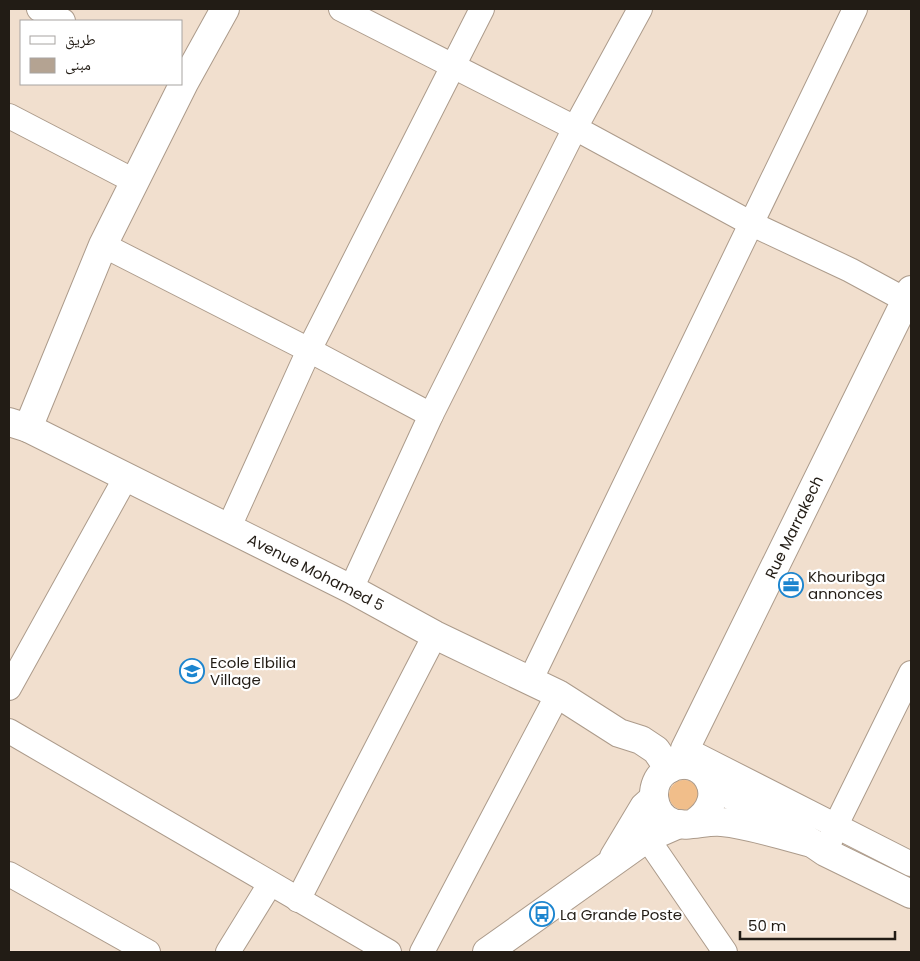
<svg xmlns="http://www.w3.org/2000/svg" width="920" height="961" font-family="Poppins,'Noto Naskh Arabic',sans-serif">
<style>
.green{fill:#f1be8a}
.building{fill:#b4a392}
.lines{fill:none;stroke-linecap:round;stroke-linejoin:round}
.street-casing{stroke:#ac9b8b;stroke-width:26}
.secondary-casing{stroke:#ac9b8b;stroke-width:30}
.street{stroke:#fff;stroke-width:24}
.secondary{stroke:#fff;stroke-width:28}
.labels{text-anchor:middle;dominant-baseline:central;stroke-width:4.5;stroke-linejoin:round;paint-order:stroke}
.street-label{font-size:15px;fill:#221c15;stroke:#fff}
.poi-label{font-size:15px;fill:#221c15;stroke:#fff;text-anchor:start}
</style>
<rect width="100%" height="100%" fill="#f1dfce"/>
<circle class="green" cx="684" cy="795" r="15"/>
<polygon class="building" points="792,572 799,580 793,596 781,590"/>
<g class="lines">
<defs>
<g id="street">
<polyline points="39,9 63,21"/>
<polyline points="341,9 575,128 752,224 850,270 911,303"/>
<polyline points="9,116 134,181"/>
<polyline points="103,245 309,350 431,415"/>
<polyline points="229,527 309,350 482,9"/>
<polyline points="351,589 431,415 575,128 640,9"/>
<polyline points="530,681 855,9"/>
<polyline points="9,688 126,477"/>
<polyline points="9,731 389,952"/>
<polyline points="685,749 911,864"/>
<polyline points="647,838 725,952"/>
<polyline points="830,841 836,825 911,673"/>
<polyline points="9,874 148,952"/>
<polyline points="298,900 435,635"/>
<polyline points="228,952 270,884"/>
<polyline points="422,952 558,694"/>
</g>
<g id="secondary">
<polyline points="9,422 28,428 351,589 435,635 558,694 619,733 641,740 656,750 669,769"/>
<polyline points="28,428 103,245 184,83 225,9"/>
<polyline points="681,765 685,749 911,290"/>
<polyline points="711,784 793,830 825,852 911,894"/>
<path d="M694,823C734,797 701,749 667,770C647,783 651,815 673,823C688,828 706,820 722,822C753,825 782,836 812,843"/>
<polyline points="614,857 644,807 654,798"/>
<polyline points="487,952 647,838 679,824"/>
</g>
</defs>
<use href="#street" class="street-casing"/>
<use href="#secondary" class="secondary-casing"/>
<use href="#street" class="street"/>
<use href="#secondary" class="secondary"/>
</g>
<defs>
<symbol id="office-ring" viewBox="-11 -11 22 22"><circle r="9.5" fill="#fff" stroke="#1c85cf" stroke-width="1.5"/><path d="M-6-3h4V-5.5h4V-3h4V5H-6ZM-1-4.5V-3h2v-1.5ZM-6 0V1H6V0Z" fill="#1c85cf"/></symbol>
<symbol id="school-ring" viewBox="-11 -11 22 22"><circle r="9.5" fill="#fff" stroke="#1c85cf" stroke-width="1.5"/><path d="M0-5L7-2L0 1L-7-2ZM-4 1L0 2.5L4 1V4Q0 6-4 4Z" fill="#1c85cf"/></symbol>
<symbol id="bus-ring" viewBox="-11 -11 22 22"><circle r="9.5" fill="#fff" stroke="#1c85cf" stroke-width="1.5"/><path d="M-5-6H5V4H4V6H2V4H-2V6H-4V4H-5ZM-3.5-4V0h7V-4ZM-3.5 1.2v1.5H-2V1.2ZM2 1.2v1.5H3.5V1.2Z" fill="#1c85cf"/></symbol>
</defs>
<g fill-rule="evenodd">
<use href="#office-ring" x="777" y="571" width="28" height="28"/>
<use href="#school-ring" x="178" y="657" width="28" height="28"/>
<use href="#bus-ring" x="528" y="900" width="28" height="28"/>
</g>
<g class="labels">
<g class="street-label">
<text transform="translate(794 527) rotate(-64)">Rue Marrakech</text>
<text transform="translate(316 572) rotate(27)">Avenue Mohamed 5</text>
</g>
<g class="poi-label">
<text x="808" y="576">Khouribga<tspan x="808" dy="17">annonces</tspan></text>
<text x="210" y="662">Ecole Elbilia<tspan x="210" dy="17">Village</tspan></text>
<text x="560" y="914">La Grande Poste</text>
</g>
</g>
<rect width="920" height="961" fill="none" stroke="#221c15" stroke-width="20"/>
<rect x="20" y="20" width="162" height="65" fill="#ffffff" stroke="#a7a4a1"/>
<rect x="30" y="36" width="25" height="8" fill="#ffffff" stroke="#a7a4a1"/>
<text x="65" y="45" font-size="15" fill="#221c15">طريق</text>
<rect x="30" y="58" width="25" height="15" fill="#b4a392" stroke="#a7a4a1"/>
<text x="65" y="70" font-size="15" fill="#221c15">مبنى</text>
<path d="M740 931v8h155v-8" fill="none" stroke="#221c15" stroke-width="2.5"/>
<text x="748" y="931" font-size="15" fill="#221c15" stroke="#ffffff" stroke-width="4" paint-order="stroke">50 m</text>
</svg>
